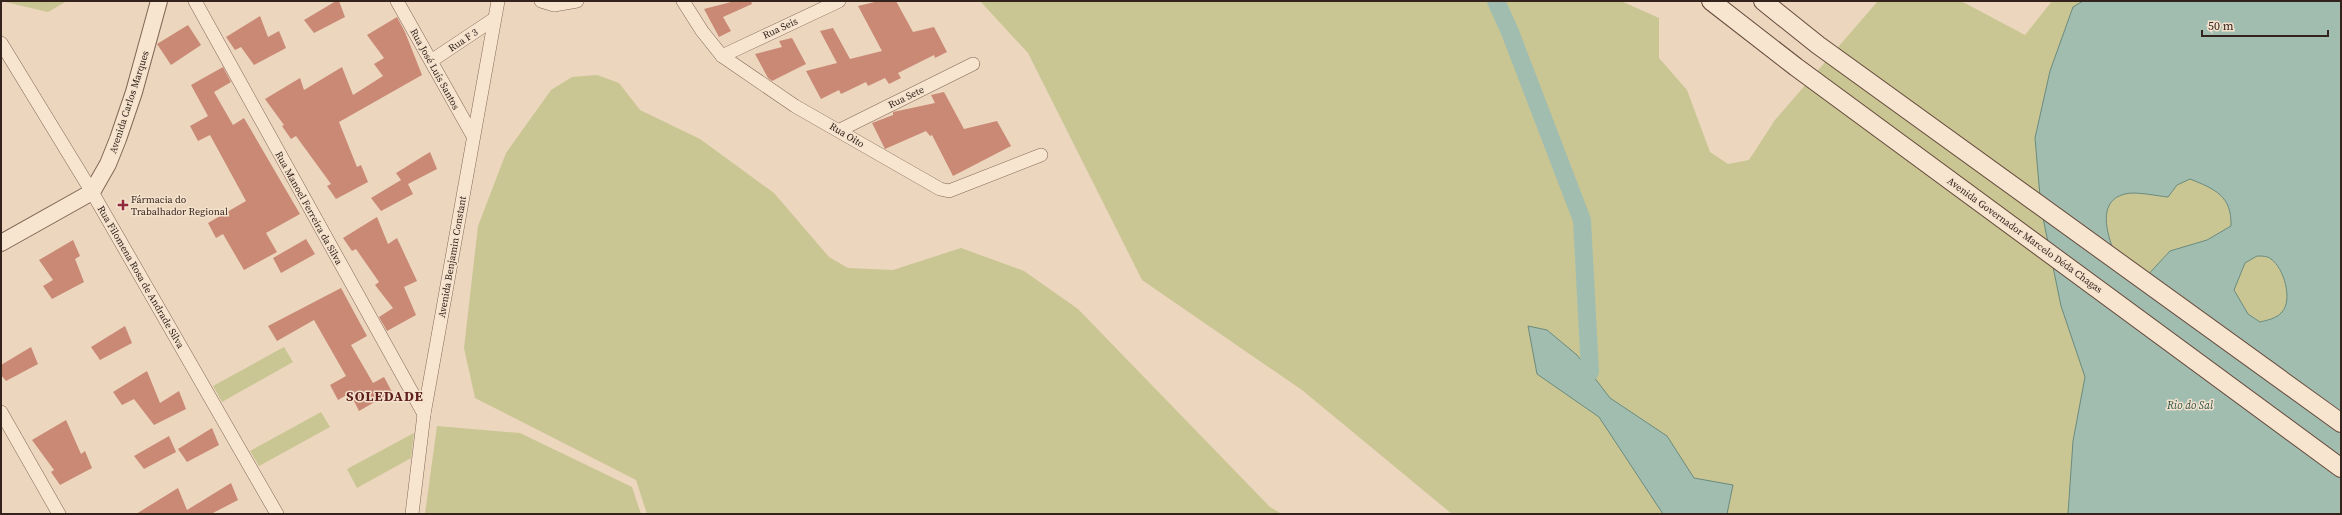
<svg xmlns="http://www.w3.org/2000/svg" width="2342" height="515" font-family="'Source Serif 4',serif">
<style>
.green{fill:#c9c693}
.water{fill:#a1bdb0;stroke:#698a7c;fill-rule:evenodd}
.lines{fill:none;stroke-linecap:round;stroke-linejoin:round}
.canal{stroke:#a1bdb0;stroke-width:18}
.building{fill:#c98975}
.minor-casing{stroke:#836757;stroke-width:14}
.tertiary-casing{stroke:#836757;stroke-width:18}
.secondary-casing{stroke:#65493b;stroke-width:20}
.minor{stroke:#f7e5d0;stroke-width:13}
.tertiary{stroke:#f7e5d0;stroke-width:16}
.secondary{stroke:#f7e5d0;stroke-width:18}
.poi-dot{fill:#902a3c;stroke:#f4e2cd;stroke-width:1.5}
.labels{text-anchor:middle;dominant-baseline:central;stroke-width:3;stroke-linejoin:round;paint-order:stroke}
.street-label{font-size:10px;fill:#33231c;stroke:#f4e2cd}
.poi-label{font-size:10px;fill:#33231c;stroke:#f4e2cd;text-anchor:start}
.water-label{font-size:11px;font-style:italic;fill:#2b5249;stroke:#f4e2cd}
.district-label{font-size:14px;font-weight:bold;letter-spacing:1px;fill:#5e1f1d;stroke:#f4e2cd}
</style>
<rect width="100%" height="100%" fill="#ecd6be"/>
<g class="green">
<polygon points="1,1 67,1 48,12"/>
<polygon points="980,1 1621,1 1659,18 1659,58 1687,90 1710,152 1728,164 1749,160 1775,120 1878,1 1961,1 2025,35 2052,1 2083,1 2073,7 2050,71 2035,138 2042,208 2061,306 2085,377 2073,441 2068,514 1727,514 1733,485 1694,478 1667,436 1610,398 1577,355 1547,330 1528,326 1537,374 1599,417 1663,514 1452,514 1302,390 1142,280 1028,53"/>
<polygon points="597,75 619,83 640,110 700,139 774,193 829,257 848,268 893,270 961,248 1024,271 1078,309 1270,507 1282,514 647,514 636,480 475,398 464,348 478,226 506,153 551,90 572,77"/>
<path d="M2190,179C2215,189 2232,196 2231,226L2208,240L2170,251L2144,279L2121,268C2112,248 2091,202 2125,194C2135,191 2157,196 2168,197L2177,185Z"/>
<path d="M2257,256C2261,256 2268,256 2271,259C2284,269 2293,300 2282,312C2276,319 2267,320 2260,322L2248,314L2234,290L2245,263Z"/>
<polygon points="284,347 293,362 222,402 213,386"/>
<polygon points="321,412 330,427 259,466 250,451"/>
<polygon points="437,426 520,433 632,487 641,514 425,514"/>
<polygon points="414,433 411,458 357,488 347,469"/>
</g>
<g class="water">
<path d="M2083,1H2341V514H2068L2073,441L2085,377L2061,306L2041,208L2035,138L2050,71L2073,7ZM2190,179C2215,189 2232,196 2231,226L2207,240L2170,251L2144,279L2121,268C2112,248 2091,202 2125,194C2135,191 2157,196 2168,197L2177,185ZM2257,256C2261,256 2268,256 2271,259C2284,268 2293,300 2282,312C2276,319 2267,320 2260,322L2248,314L2234,290L2245,263Z"/>
<polygon points="1528,326 1547,330 1577,355 1610,398 1667,436 1694,478 1733,485 1727,514 1663,514 1599,417 1537,374"/>
</g>
<g class="lines">
<polyline class="canal" points="1496,1 1510,32 1582,220 1590,372"/>
</g>
<g class="building">
<polygon points="336,1 339,1 345,17 314,33 304,20"/>
<polygon points="735,1 751,1 752,4 723,17 731,31 719,37 704,9"/>
<polygon points="879,1 896,1 913,32 934,27 947,52 935,58 934,55 898,73 901,78 889,84 885,78 868,86 866,82 841,94 839,90 821,99 806,71 837,63 820,31 833,28 850,59 882,51 858,6"/>
<polygon points="260,16 268,37 279,31 286,48 254,65 241,47 235,50 226,37"/>
<polygon points="397,17 405,32 422,75 339,122 357,167 361,165 368,182 336,199 327,186 331,184 296,136 291,139 282,126 284,125 265,99 300,78 304,90 342,67 353,95 383,76 374,64 384,58 367,35"/>
<polygon points="188,25 201,45 171,65 157,44"/>
<polygon points="792,38 806,64 772,81 768,78 755,54 782,47 779,41"/>
<polygon points="223,67 231,82 214,92 233,125 244,118 300,214 266,233 277,252 244,270 223,234 216,238 208,223 246,201 210,135 198,141 190,126 208,116 191,85"/>
<polygon points="944,92 964,129 997,121 1011,146 953,176 932,135 930,136 926,131 885,149 872,123 893,115 893,112 935,103 931,95"/>
<polygon points="430,152 437,169 408,184 413,194 381,211 371,198 401,180 396,173"/>
<polygon points="377,217 388,244 397,238 417,281 404,287 416,315 387,331 379,317 393,308 375,285 379,282 356,249 352,251 343,238"/>
<polygon points="306,239 315,254 281,273 273,258"/>
<polygon points="73,240 80,256 75,259 84,282 52,299 43,286 53,280 39,260"/>
<polygon points="341,288 367,336 351,345 373,383 384,377 392,392 359,411 350,393 338,400 330,385 346,376 314,320 277,341 268,326"/>
<polygon points="125,326 132,343 100,360 91,347"/>
<polygon points="31,347 38,364 6,381 1,375 1,365"/>
<polygon points="147,371 160,403 179,391 186,409 154,425 134,399 122,405 113,392"/>
<polygon points="66,420 81,454 85,451 92,468 60,485 51,472 54,470 32,440"/>
<polygon points="212,428 219,445 187,462 178,449"/>
<polygon points="169,436 176,452 144,469 134,456"/>
<polygon points="231,483 238,500 211,514 136,514 178,488 187,510"/>
</g>
<g class="lines">
<defs>
<g id="minor">
<polyline points="195,1 424,414"/>
<polyline points="397,1 473,136"/>
<polyline points="541,1 554,5 577,1"/>
<polyline points="683,1 702,31 722,56 795,106 940,189 949,191 1041,155"/>
<polyline points="1,43 92,192 277,514"/>
<polyline points="722,56 839,1"/>
<polyline points="431,61 494,19"/>
<polyline points="840,130 973,64"/>
<polyline points="1,412 59,514"/>
<polyline points="412,514 424,414 498,1"/>
</g>
<polyline id="tertiary" points="1,243 92,192 108,164 118,139 134,92 159,1"/>
<g id="secondary">
<polyline points="1711,1 1796,67 2341,468"/>
<polyline points="1763,1 1818,45 2341,423"/>
</g>
</defs>
<use href="#minor" class="minor-casing"/>
<use href="#tertiary" class="tertiary-casing"/>
<use href="#secondary" class="secondary-casing"/>
<use href="#minor" class="minor"/>
<use href="#tertiary" class="tertiary"/>
<use href="#secondary" class="secondary"/>
</g>
<path class="poi-dot" d="M121 199h4v4h4v4h-4v4h-4v-4h-4v-4h4z"/>
<g class="labels">
<g class="street-label">
<text transform="translate(780 28) rotate(-25)">Rua Seis</text>
<text transform="translate(463 40) rotate(-34)">Rua F 3</text>
<text transform="translate(435 69) rotate(61)">Rua José Luís Santos</text>
<text transform="translate(906 97) rotate(-26)">Rua Sete</text>
<text transform="translate(129 102) rotate(-72)">Avenida Carlos Marques</text>
<text transform="translate(847 135) rotate(31)">Rua Oito</text>
<text transform="translate(309 208) rotate(61)">Rua Manoel Ferreira da Silva</text>
<text transform="translate(2025 235) rotate(36)">Avenida Governador Marcelo Déda Chagas</text>
<text transform="translate(452 257) rotate(-80)">Avenida Benjamin Constant</text>
<text transform="translate(141 277) rotate(60)">Rua Filomena Rosa de Andrade Silva</text>
</g>
<g class="poi-label">
<text x="131" y="199">Fármacia do<tspan x="131" dy="12">Trabalhador Regional</tspan></text>
</g>
<g class="water-label">
<text x="2190" y="405">Rio do Sal</text>
</g>
<g class="district-label">
<text x="385" y="396">SOLEDADE</text>
</g>
</g>
<rect width="2342" height="515" fill="none" stroke="#33231c" stroke-width="4"/>
<path d="M2202 30v6h126v-6" fill="none" stroke="#33231c" stroke-width="2"/>
<text x="2208" y="30" font-size="12" fill="#33231c" stroke="#f4e2cd" stroke-width="3" paint-order="stroke">50 m</text>
</svg>
